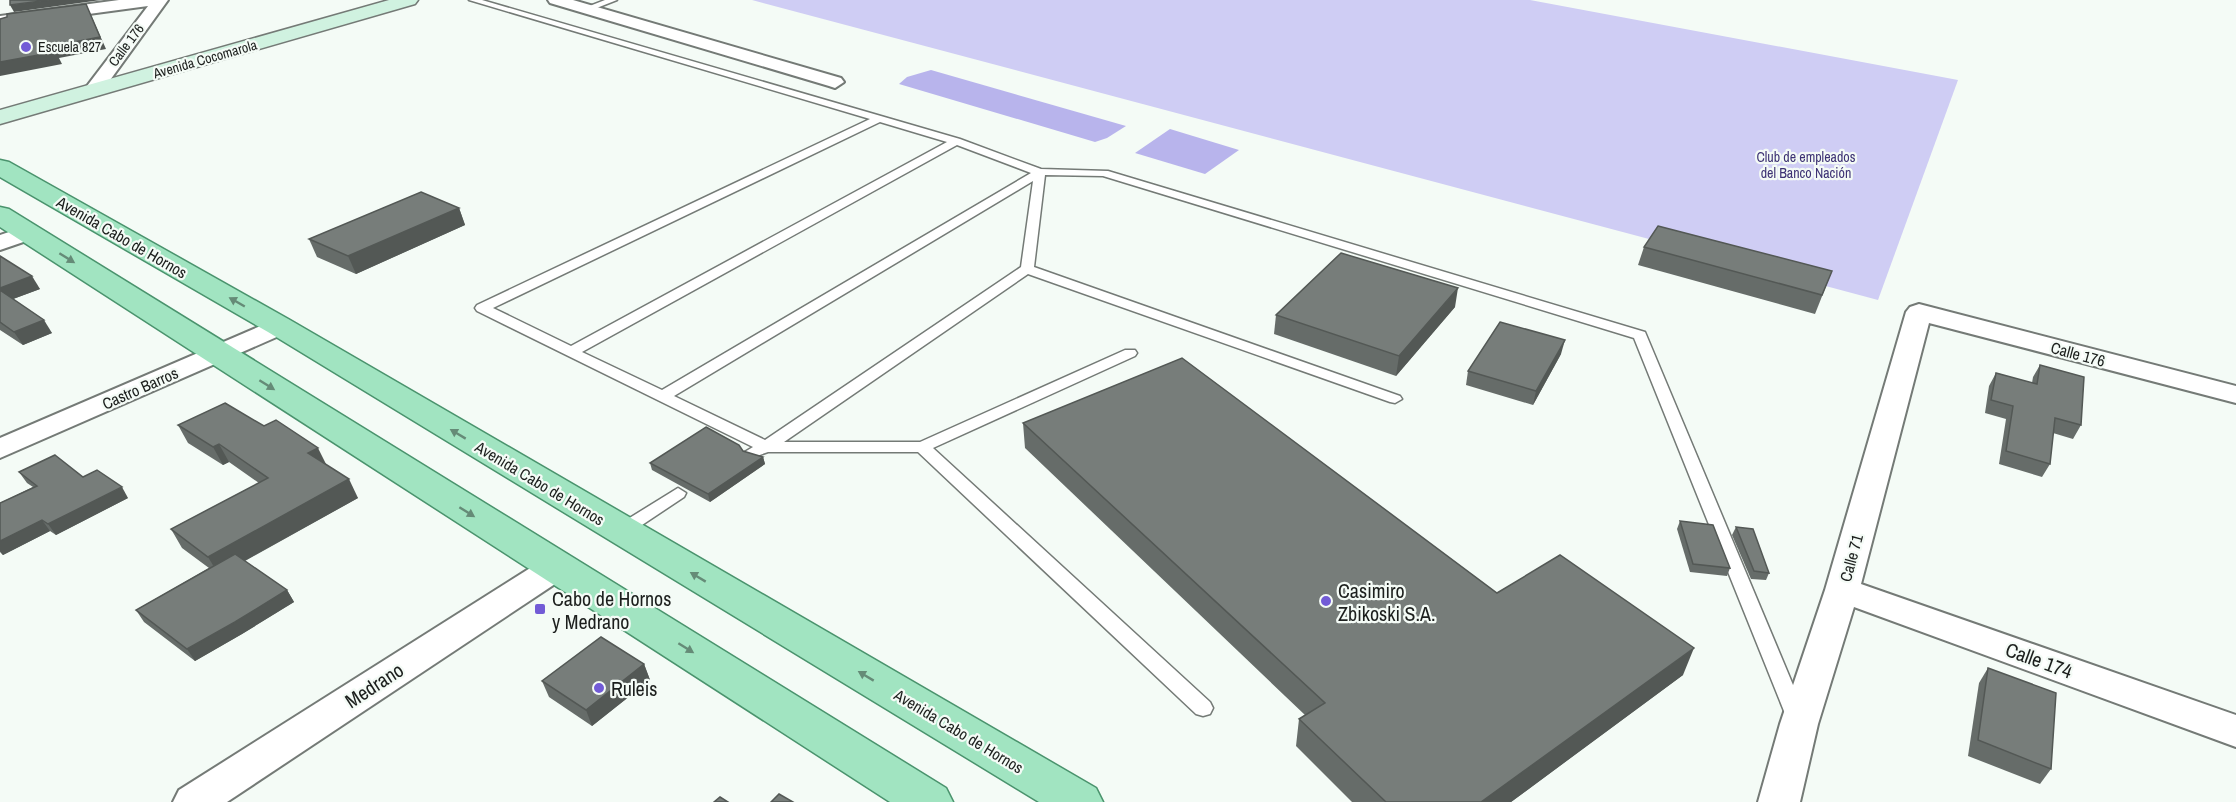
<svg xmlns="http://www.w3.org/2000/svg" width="2236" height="802" font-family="'Archivo Narrow',sans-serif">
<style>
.green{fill:#cfcdf4}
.water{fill:#b8b4ec}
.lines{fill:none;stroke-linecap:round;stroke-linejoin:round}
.service-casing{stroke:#747a76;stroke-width:3}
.minor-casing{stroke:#747a76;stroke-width:4}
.secondary-casing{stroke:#747a76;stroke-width:3}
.primary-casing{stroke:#4a936d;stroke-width:3}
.service{fill:#fff;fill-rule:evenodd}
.minor{fill:#fff;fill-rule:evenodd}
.secondary{fill:#d0f2e0;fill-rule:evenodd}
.primary{fill:#a1e4c1;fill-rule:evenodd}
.wall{fill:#666c69}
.shaded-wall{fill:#535855}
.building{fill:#777d7a;stroke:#535855;stroke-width:1.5}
.oneway{fill:#658b77}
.poi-dot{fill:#725bd6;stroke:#f4fbf6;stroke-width:2}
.labels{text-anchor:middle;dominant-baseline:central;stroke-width:4.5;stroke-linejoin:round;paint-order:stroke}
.far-street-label{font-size:14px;fill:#1c1f1d;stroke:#f4fbf6}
.far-poi-label{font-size:14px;fill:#1c1f1d;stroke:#f4fbf6;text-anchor:start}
.far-park-label{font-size:14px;fill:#3d3274;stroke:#f4fbf6}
.street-label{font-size:16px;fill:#1c1f1d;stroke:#f4fbf6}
.near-poi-label{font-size:20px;fill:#1c1f1d;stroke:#f4fbf6;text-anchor:start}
.near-street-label{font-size:20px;fill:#1c1f1d;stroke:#f4fbf6}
</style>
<rect width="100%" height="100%" fill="#f4fbf6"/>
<polygon class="green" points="752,0 1530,0 1958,80 1878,300"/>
<g class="water">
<polygon points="931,70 1126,126 1107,138 1095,142 899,84 907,77"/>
<polygon points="1170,129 1239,150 1205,174 1135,153"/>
</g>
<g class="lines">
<defs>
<g id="service">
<path d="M469,0H482L960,139L1041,169L1108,171L1645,332L1806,716L1803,722L1796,724L1789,722L1786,716L1634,338L1103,176L1045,175L1034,267L1400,396L1402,399L1395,403L1390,402L1028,274L784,442H920L1125,350H1135L1137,353L1135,356L933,448L1210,702L1213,708L1210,714L1203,716L1196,714L918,452H768L751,458L745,456L743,453L753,447L477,311L475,308L477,305L870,119ZM880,122L947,142L571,346L493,308ZM957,145L1031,173L662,390L582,352ZM1033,181L1021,267L765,440L674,396Z"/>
<polygon points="605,0 617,0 589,11 582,9"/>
<polygon points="678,488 686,493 684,497 627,535 615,535 612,531 615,527"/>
</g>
<g id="minor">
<polygon points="119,0 168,0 100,94 93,96 84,90 148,6 0,26 0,16"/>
<polygon points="548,0 573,0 841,78 844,82 835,88 829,86 550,3"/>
<polygon points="27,226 35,228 39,233 35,238 0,250 0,235"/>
<polygon points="1919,304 2236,386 2236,403 1929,323 1861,584 2236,715 2236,747 1854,607 1818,724 1800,802 1758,802 1780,724 1825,590 1906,312 1910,307"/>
<polygon points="279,318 288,320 292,326 288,332 0,458 0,438"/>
<polygon points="555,556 567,560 572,568 567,576 227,802 173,802 179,790 543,560"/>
</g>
<polygon id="secondary" points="389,0 418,0 415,4 0,124 0,110"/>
<g id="primary">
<polygon points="0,160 9,162 290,320 1096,788 1103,802 1039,802 268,332 0,177"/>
<polygon points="0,207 9,209 946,788 953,802 890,802 0,227"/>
</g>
</defs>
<use href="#service" class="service-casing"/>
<use href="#minor" class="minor-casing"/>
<use href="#secondary" class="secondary-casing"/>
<use href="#primary" class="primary-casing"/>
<use href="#service" class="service"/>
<use href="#minor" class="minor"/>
<use href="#secondary" class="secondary"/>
<use href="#primary" class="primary"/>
</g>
<g class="wall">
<polygon points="459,208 465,225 356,274 317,257 309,239"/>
<polygon points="1644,247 1832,271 1815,314 1638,265"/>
<polygon points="0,256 40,289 13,299 52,333 23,345 0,330"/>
<polygon points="1455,307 1396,376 1274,334 1276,315"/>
<polygon points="1561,354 1533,405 1466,385 1468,371"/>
<polygon points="2040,365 2081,425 2073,439 2053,433 2050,464 2042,477 1999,464 2006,419 1985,413 1989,386 1996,373 2032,383 2033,377"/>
<polygon points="1023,423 1497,593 1683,675 1511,802 1352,802 1296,746 1299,719 1305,715 1025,448"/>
<polygon points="178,425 326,465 358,498 245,561 287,590 294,602 242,634 195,661 144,622 136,610 209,568 182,548 171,529 259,483 229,462 223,465 188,443"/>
<polygon points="763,457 765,464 710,502 652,470 650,463"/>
<polygon points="19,472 83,477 128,498 56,535 50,531 3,555 0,552 0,503 33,487 27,483"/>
<polygon points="1680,521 1730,568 1727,576 1690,572 1677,529"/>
<polygon points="1736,527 1769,573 1766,580 1751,579 1732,535"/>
<polygon points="644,664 650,680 592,726 549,697 542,681"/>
<polygon points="1988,668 2051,769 2040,784 1968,756 1979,683"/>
</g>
<g class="shaded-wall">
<polygon points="49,0 101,0 14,12 10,5"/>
<polygon points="86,4 106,49 59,58 62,64 0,76 0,62 53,46"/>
<polygon points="459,208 465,225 356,274 348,256"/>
<polygon points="32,276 40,289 5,302 0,293 0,288"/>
<polygon points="1458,288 1455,307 1396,376 1399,356"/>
<polygon points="44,320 52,333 23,345 14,332"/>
<polygon points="1565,340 1561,354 1533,405 1536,391"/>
<polygon points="219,444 229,462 223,465 213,447"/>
<polygon points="318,448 327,466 308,453"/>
<polygon points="763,457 765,464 710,502 708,494"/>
<polygon points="349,479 358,498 219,575 208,557"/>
<polygon points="122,487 128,498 56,535 48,524"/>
<polygon points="42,520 50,531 3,555 0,551 0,541"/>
<polygon points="287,590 294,602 242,634 195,661 187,649"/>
<polygon points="1694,648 1683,675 1511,802 1481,802"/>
<polygon points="644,664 650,680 592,726 586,710"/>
</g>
<g class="building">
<polygon points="10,0 49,0 10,5"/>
<polygon points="86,4 100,37 53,46 55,52 0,62 0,19 7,17 7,14"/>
<polygon points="421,192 459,208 348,256 309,239"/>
<polygon points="1658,226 1832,271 1822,295 1644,247"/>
<polygon points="1341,253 1458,288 1399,356 1276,315"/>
<polygon points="0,256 32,276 0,288"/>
<polygon points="0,290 44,320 14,332 0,322"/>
<polygon points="1500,322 1565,340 1536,391 1468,371"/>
<polygon points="1182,358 1497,593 1560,555 1694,648 1481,802 1386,802 1299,719 1325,703 1023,423"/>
<polygon points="2040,365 2084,377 2081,425 2055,418 2050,464 2006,451 2013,406 1991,400 1996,373 2037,384"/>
<polygon points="225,403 264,426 276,420 318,448 308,453 349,479 208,557 171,529 268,478 219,444 213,447 178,425"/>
<polygon points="706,427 739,445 743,451 763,457 708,494 650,463"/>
<polygon points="55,455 83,477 97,470 122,487 48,524 42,520 0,541 0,503 37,486 19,472"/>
<polygon points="1680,521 1713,525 1730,568 1693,564"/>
<polygon points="1736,527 1753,529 1769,573 1754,571"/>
<polygon points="235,554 287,590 235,622 187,649 136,610"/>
<polygon points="601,637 644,664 586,710 542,681"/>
<polygon points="1988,668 2056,693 2051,769 1978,740"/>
<polygon points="779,794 793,802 771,802"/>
<polygon points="720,797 728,802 714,802"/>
</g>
<defs><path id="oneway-solid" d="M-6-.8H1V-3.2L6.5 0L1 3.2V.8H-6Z" transform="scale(1.5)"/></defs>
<g class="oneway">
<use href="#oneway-solid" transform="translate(67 258) rotate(32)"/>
<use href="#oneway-solid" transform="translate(237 302) rotate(-150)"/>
<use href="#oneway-solid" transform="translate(267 385) rotate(32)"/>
<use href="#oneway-solid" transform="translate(458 434) rotate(-149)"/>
<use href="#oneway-solid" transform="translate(467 512) rotate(32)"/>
<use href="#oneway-solid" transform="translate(698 577) rotate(-149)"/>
<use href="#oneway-solid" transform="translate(686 648) rotate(32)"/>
<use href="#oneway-solid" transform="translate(866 676) rotate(-149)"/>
</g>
<g class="poi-dot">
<circle cx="26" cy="47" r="6"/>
<circle cx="1326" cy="601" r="6"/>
<rect x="534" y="603" width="12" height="12" rx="3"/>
<circle cx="599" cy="688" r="6"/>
</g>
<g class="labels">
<g class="far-street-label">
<text transform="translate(126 45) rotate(-53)">Calle 176</text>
<text transform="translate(205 59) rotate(-16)">Avenida Cocomarola</text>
</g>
<g class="far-poi-label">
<text x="38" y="47">Escuela 827</text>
</g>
<g class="far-park-label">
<text x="1806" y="157">Club de empleados<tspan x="1806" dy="16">del Banco Nación</tspan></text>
</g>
<g class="street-label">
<text transform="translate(122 237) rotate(30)">Avenida Cabo de Hornos</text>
<text transform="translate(2078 354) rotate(15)">Calle 176</text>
<text transform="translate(140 388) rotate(-24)">Castro Barros</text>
<text transform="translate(540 483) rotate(31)">Avenida Cabo de Hornos</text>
<text transform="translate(1851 558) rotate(-75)">Calle 71</text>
<text transform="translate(959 731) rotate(31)">Avenida Cabo de Hornos</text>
</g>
<g class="near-poi-label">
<text x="1338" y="590">Casimiro<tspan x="1338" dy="23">Zbikoski S.A.</tspan></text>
<text x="552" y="598">Cabo de Hornos<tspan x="552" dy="23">y Medrano</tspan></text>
<text x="611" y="688">Ruleis</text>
</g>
<g class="near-street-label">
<text transform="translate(2039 660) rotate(20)">Calle 174</text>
<text transform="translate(374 685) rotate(-33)">Medrano</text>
</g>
</g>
</svg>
